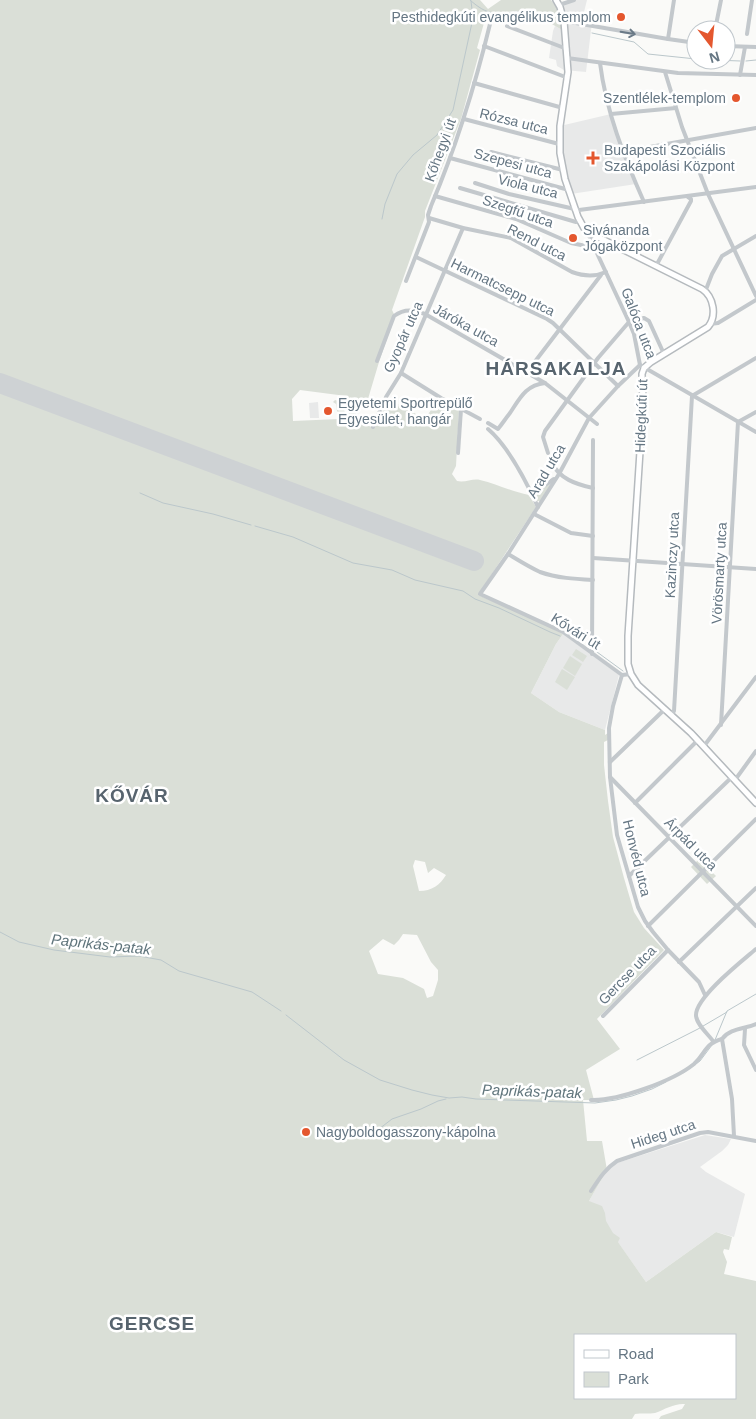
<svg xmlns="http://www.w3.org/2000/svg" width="756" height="1419" font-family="Arial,sans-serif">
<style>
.built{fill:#e8e9e9}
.green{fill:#dadfd7;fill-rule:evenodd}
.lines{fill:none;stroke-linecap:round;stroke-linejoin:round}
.stream{stroke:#bbc7cb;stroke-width:1}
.runway{stroke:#ced2d4;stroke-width:20}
.major-casing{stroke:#b5babe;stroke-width:8}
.minor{stroke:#c3c8cc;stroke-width:4}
.major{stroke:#fff;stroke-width:5}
.oneway{stroke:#6a7a87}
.poi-dot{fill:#e4572e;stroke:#fff;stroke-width:2}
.labels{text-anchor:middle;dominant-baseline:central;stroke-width:5;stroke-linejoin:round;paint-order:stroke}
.poi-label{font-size:14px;fill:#657683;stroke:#fff;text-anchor:start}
.street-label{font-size:14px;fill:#657683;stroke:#fff}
.water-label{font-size:15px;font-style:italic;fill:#60757c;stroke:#fff}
.district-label{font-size:19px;font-weight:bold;letter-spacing:1px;fill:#57646e;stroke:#fff}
</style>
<rect width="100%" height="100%" fill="#fafaf8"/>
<g class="built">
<polygon points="570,0 587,0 582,20 592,22 586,72 564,70 557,66 556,60 549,58 553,31 555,26 562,30 559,13 555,5"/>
<polygon points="611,114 636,184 571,194 561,163 560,126"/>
<polygon points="318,402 319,418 310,418 309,403"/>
<polygon points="563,634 619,675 605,730 559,712 531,693 556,644"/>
<polygon points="705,1135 731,1139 728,1145 722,1151 700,1167 706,1172 745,1194 734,1237 716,1232 646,1282 589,1201 607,1170 617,1163"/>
</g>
<g class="green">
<path d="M0,0H480L488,9L501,0H551C559,9 561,19 562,30L540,17L517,11L495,13L484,23L477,48L480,50L461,119L425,211V217L392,310L395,316L379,362L365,409L353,405L355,400L354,399L350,404L347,403L346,396L300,390L292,399L293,421L339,419L341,415L337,411L336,404L333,402L335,400L342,402L345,413L347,414L349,412V409H352L355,411L357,416L354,420L374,428L389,399L425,419L439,398L459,409L456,466L452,474L457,481C465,483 473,478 480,480C497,484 512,492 529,495L536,507L478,595L534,619L563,634L556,644L531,693L559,712L605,730V735L608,733V740L604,742V765L608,801L613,837L624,878L634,912L644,928L664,950L597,1019L620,1049L586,1070L594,1100H583L587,1141H602L607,1170L589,1201L602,1206L605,1213L606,1221L613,1233L620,1238L618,1242L646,1282L716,1232L732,1237L729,1250L724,1249L723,1252L727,1262L724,1274L756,1281V1419H659L661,1416L682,1409L685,1404C675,1403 665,1409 655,1413C649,1414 641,1413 635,1414L632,1419H0ZM415,860L425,862L428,873L434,868L446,875C440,885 432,891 419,891L413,866ZM403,934L417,935L431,962L438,970V980L433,996L427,998L424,989L403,978L378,974L369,951L383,939L394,945L399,940ZM575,1335H735V1398H575Z"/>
<polygon points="552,482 540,501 537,501 534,495 535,492"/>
<polygon points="576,649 587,656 583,662 572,655"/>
<polygon points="570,656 582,664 575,676 563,668"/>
<polygon points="562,669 575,677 567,690 555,682"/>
<polygon points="699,859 716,876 707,884 691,867"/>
</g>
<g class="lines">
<g class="stream">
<path d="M470,0C488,16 495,14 518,12"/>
<polyline points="592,33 634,42 648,54 696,59"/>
<polyline points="714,60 740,61"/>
<polyline points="746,61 756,60"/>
<polyline points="382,219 385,204 397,174 413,155 437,135 453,110 473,18 471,1"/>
<polyline points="140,493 163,503 213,514 251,525"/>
<polyline points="255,526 293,537 353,563 392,570 415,580 463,591 475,599 499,608 550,632 560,636"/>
<polyline points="597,652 623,671"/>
<polyline points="676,716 694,731 704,742"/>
<polyline points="707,745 718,758"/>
<polyline points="722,762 735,776"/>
<polyline points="738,779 756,799"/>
<polyline points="0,932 19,942 54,950 110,957 139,956 161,960 179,971 252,992 281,1011"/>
<polyline points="286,1015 344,1060 380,1080 412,1090 432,1095 449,1098 462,1097 476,1099 595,1103 616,1100 632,1096 652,1089 666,1082"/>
<polyline points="715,1040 727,1011 756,994"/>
<polyline points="637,1060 698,1029 727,1012"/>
<polyline points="683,1073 700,1061 712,1045"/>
<polyline points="379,1129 392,1119 421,1109 438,1101 446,1099"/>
</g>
<polyline class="runway" points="0,383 474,561"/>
<defs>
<path id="major" d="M556,0L560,7L564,21L568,72L560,126V153L565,179L578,217L584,228L588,232L702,289C714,297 717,316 708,327L651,362L644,368L642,374L643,405L628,636V664L631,674L638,685L691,733L756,803"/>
</defs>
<use href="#major" class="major-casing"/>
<g class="minor">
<polyline points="559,5 574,0"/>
<polyline points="564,21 668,39 696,43"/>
<polyline points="507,26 567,49"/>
<polyline points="715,30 721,0"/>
<polyline points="747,34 752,0"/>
<polyline points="668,39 674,0"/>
<polyline points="484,46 568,78"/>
<polyline points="726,46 756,47"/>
<polyline points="567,58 678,73 756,75"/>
<path d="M600,63C606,111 624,157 644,202"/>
<polyline points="665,72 682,127 708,194 756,296"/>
<polyline points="740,75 745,47"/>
<polyline points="474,83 563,108"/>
<polyline points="611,114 676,108"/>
<polyline points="464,119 559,144"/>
<polyline points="491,152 563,170"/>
<polyline points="622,152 756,128"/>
<polyline points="450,158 569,190"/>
<polyline points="475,183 509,194 579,210 756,187"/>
<polyline points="460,188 576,222 580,220"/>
<polyline points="435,196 516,219 571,243 586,246 592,244"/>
<path d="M429,218L463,228L511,238L572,272C583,276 595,277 606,272"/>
<polyline points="588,232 589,236 629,322 634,334 640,365 756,432"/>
<polyline points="416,257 547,319 553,323 618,386"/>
<polyline points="656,266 691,201 691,199 688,197"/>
<path d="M406,281L429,222L428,215L431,206C456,147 475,86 490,24"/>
<polyline points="705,292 712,274 722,256 756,236"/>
<polyline points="710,324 718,323 756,300"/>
<path d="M377,361L394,316C405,308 414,310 425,314L545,383L597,424"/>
<polyline points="527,372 601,275"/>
<polyline points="401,373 441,398 480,419"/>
<polyline points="692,396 756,358"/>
<polyline points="738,422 756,412"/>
<path d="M488,423L498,429C502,424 506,418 510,413C520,398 526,385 545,383"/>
<polyline points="373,427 386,397 401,373 463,228"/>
<path d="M488,429C508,446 527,483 538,507"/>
<polyline points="458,453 461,409"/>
<polyline points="548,453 543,437 545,431 598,358 629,322 644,318 649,321 664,354"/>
<path d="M551,462C560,479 575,484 593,488"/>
<polyline points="531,494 554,479"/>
<polyline points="534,514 571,533 593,536"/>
<path d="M508,554C518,560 529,567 540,572C557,578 575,579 593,580"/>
<polyline points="593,558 756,569"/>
<polyline points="592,654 593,440"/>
<polyline points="631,674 622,675 563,632 480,594 508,554 559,474 589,418 618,386 640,365"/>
<polyline points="622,675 613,706 609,728 610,777 617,835 638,907 645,921 653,932 668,950 699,982 705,995"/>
<polyline points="671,715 674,711 692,396"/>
<polyline points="721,725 738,422"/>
<polyline points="704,746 756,677"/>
<polyline points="610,762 665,709"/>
<polyline points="610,777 756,926"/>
<polyline points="735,780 756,751"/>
<polyline points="635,803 698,740"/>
<polyline points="629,876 732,777"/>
<polyline points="648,926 756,819"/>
<polyline points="679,962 756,888"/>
<polyline points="603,1016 668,950"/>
<polyline points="745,1029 744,1045 756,1070"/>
<polyline points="722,1039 732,1099 734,1136"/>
<path d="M713,1041C708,1034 696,1024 696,1015C696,997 742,961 756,949"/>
<path d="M591,1100C618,1101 673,1081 694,1064C706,1053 704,1044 722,1039C730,1028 745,1029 756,1024"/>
<path d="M591,1191C599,1179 605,1169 617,1161L700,1133L708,1132L756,1141"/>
</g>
<use href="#major" class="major"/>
</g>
<defs><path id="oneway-shaft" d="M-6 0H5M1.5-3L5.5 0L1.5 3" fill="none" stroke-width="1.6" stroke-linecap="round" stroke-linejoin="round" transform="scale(1.25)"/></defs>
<use class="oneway" href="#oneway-shaft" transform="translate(628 33) rotate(10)"/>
<g class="poi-dot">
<circle cx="621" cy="17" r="5"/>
<circle cx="736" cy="98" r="5"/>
<path d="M590.5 150.5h5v5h5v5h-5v5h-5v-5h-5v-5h5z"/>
<circle cx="573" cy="238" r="5"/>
<circle cx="328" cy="411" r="5"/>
<circle cx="306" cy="1132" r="5"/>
</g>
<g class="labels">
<g class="poi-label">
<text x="611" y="17" text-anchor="end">Pesthidegkúti evangélikus templom</text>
<text x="726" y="98" text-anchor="end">Szentlélek-templom</text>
<text x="604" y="150">Budapesti Szociális<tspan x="604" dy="16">Szakápolási Központ</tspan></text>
<text x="583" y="230">Sivánanda<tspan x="583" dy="16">Jógaközpont</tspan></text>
<text x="338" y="403">Egyetemi Sportrepülő<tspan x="338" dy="16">Egyesület, hangár</tspan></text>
<text x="316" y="1132">Nagyboldogasszony-kápolna</text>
</g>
<g class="street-label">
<text transform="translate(514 121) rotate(14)">Rózsa utca</text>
<text transform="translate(440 150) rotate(-70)">Kőhegyi út</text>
<text transform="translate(513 163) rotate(15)">Szepesi utca</text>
<text transform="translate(528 186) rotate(14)">Viola utca</text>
<text transform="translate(518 211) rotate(19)">Szegfű utca</text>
<text transform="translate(537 242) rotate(27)">Rend utca</text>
<text transform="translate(503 287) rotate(26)">Harmatcsepp utca</text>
<text transform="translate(639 323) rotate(69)">Galóca utca</text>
<text transform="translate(466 325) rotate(29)">Járóka utca</text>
<text transform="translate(403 337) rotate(-66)">Gyopár utca</text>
<text transform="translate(641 416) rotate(-88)">Hidegkúti út</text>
<text transform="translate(546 471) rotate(-59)">Arad utca</text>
<text transform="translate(672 555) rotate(-87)">Kazinczy utca</text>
<text transform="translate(719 573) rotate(-87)">Vörösmarty utca</text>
<text transform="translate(576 631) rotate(32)">Kővári út</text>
<text transform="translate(691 844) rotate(45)">Árpád utca</text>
<text transform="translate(637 858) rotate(76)">Honvéd utca</text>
<text transform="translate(627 975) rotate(-46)">Gercse utca</text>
<text transform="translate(663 1134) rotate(-18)">Hideg utca</text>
</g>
<g class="water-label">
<text transform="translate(101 944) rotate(6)">Paprikás-patak</text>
<text transform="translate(532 1091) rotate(2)">Paprikás-patak</text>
</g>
<g class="district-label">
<text x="556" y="368">HÁRSAKALJA</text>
<text x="132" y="795">KŐVÁR</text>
<text x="152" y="1323">GERCSE</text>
</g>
</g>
<rect x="574" y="1334" width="162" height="65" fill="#ffffff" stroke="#c1c8cd"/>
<rect x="584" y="1350" width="25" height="8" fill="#ffffff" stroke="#c1c8cd"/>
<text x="618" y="1359" font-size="15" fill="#657683">Road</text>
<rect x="584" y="1372" width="25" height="15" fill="#dadfd7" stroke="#c1c8cd"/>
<text x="618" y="1384" font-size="15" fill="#657683">Park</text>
<g transform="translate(711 45) rotate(164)"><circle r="24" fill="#ffffff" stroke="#c1c8cd"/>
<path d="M0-4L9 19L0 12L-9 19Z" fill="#e4572e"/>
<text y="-8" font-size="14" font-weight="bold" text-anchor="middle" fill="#657683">N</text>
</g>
</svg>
